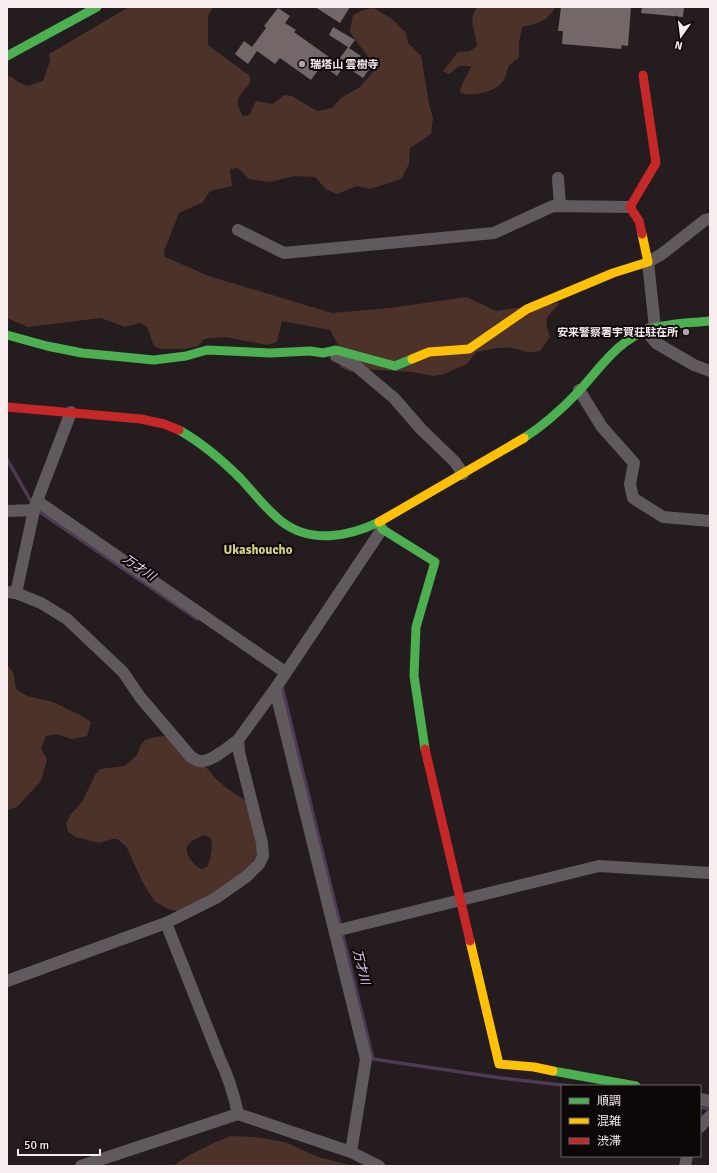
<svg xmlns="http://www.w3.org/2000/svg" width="717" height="1173" font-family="Signika,'Noto Sans JP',sans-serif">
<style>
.green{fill:#4d3229;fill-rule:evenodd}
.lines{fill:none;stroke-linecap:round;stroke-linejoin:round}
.stream{stroke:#4f3955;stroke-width:3.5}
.building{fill:#746768}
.street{stroke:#605a5e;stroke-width:12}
.fast{stroke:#4caf50;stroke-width:9}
.slow{stroke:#ffc107;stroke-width:9}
.jam{stroke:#c62828;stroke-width:9}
.poi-dot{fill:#ada3a6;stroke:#0d0708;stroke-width:1.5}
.labels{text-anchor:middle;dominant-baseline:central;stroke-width:4;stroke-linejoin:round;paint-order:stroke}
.poi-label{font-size:11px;font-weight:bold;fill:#f7ecee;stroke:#0d0708;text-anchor:start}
.water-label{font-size:12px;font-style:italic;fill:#f5d2fe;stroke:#0d0708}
.quarter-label{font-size:13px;font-weight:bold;fill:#d8d081;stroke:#0d0708}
</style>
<rect width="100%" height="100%" fill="#241c1f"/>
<g class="green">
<path d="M129,7H213L208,16V45L250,76V83C238,99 233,97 243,116L249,115L256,101L273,104L284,95L292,96L317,111L332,108L341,98L360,87L373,72L367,55L353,37L350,31L353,15L363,10L374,8L392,19L406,33L408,43L421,56L429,104L433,118L431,134L410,148L409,164L401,179L370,189L357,186L337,194L326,189L315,177L294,176L270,182L249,179L238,168L230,169L232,186L210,191L203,202L179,213L164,251L165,257L209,276L332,313L390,308L467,297L496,311L542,304L560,303C546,319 543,316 550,337L540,351C523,354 526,350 511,348C500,346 487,350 476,352L467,364L444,374L434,376L412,372L364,369L351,372L340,367L341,350L330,330L282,321L277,342L267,345L225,337L204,339L198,346L185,349H160L154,346L147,327L140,323L125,327L101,318L28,327L7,318V78L10,76L18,82L27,86L43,81L50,61L49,54Z"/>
<path d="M477,7H555C549,21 536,24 522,27L519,43V58C516,60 511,63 509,66C506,69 507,75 505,78C499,92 473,97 460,93C460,84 468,75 471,66H459L449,74L443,71L458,52L470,51L477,46C476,30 467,22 477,7Z"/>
<polygon points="7,665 13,672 16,689 27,696 53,702 80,715 91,722 87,736 72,739 56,734 46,736 41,748 47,760 41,781 17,807 7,810"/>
<path d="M166,736L171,739L206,767L216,779L228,789L246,801L258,852L247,870L218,891L177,911L168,909L154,901L142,881L126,846L117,839H112L99,843L76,837L68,832L66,823L71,814L82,802L95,775L100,769L125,766L137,755L140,746L145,740L155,737ZM203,835L211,838C213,848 211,859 207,867L202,869C195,867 181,851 189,844C192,840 199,838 203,835Z"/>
<path d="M231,1136L255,1137L285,1142L318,1157L354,1166H173C191,1153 210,1144 231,1136Z"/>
</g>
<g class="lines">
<g class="stream">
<polyline points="7,459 33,505"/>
<polyline points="37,510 197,619"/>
<polyline points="282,687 373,1059 501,1078 571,1086"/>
<polyline points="700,1107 710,1109"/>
</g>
</g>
<g class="building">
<polygon points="315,7 350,7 340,23"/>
<polygon points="561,7 631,7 628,46 622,45 621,49 562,44 563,31 558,31"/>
<polygon points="642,7 684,7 683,17 641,13"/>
<polygon points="278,8 290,16 285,23 296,30 294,32 343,67 337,76 322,65 311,80 280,58 275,64 257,51 248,64 235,54 244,41 252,47 266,28 264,26"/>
<polygon points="333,27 355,40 349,48 361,56 358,59 370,68 363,78 351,70 350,71 337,62 348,47 329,35"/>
</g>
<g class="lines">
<g class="street">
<polyline points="558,178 560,206"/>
<polyline points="238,230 284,253 494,233 553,206 630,207"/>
<polyline points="655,328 648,262 662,254 705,220 710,219"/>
<polyline points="649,329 651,337 656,343 694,365 710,371"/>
<polyline points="336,356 356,366 394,398 421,429 455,462 463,474"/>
<polyline points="579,390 602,427 634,463 630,484 633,498 663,517 710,521"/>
<polyline points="37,501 285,672"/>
<polyline points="7,511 34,510"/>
<polyline points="7,592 16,593 35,506 71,412"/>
<path d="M16,593L41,603L67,619L123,672L140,697L191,757C194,758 197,761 200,761C210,763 230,746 238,740"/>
<polyline points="275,689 366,1059 351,1152"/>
<path d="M166,923L219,1057C228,1076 234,1094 238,1114"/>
<polyline points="335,931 599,866 710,873"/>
<polyline points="7,981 166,923 216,898 247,876 259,864 263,856 262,843 239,752 238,740 275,689 382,529"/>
<polyline points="700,1099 710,1101"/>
<polyline points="700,1127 710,1116"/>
<polyline points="81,1166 238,1114 351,1152 379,1166"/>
<polyline points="685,1166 687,1156"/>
</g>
<g class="fast">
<polyline points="7,56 97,7"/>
<polyline points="7,335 47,346 82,353 154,360 186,356 207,350 270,353 310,351 323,353 336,350 395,366 412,359"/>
<path d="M179,430C202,443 222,460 241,479C254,493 266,509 281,521C310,544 348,537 379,522"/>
<path d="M524,438C544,425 563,408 579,391C600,368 619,339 650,329C669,323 690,323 710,321"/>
<polyline points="379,522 382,529 435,562 416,627 414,676 425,749"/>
<polyline points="553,1071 636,1086"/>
</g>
<g class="slow">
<polyline points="412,359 429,352 469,349 527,309 613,273 648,262 642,234"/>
<polyline points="379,522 524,438"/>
<polyline points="470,941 499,1064 534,1067 553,1071"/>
</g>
<g class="jam">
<polyline points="642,234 639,221 630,207 656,163 643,75"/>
<polyline points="7,407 141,419 164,424 179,430"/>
<polyline points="425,749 470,941"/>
</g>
</g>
<g class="poi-dot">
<circle cx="302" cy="64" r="4"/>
<circle cx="686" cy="332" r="4"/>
</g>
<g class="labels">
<g class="poi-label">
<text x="310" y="64">瑞塔山 雲樹寺</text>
<text x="678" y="332" text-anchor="end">安来警察署宇賀荘駐在所</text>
</g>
<g class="water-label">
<text transform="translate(139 568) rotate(34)">万才川</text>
<text transform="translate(361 967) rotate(76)">万才川</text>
</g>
<g class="quarter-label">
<text x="258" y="550">Ukashoucho</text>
</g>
</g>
<rect width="717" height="1173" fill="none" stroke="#f7ecee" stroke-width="16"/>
<rect x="561" y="1085" width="140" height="72" fill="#0d0708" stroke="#6b6364"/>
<rect x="569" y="1098" width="20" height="6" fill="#4caf50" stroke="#6b6364"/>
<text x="597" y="1105" font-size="12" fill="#f7ecee">順調</text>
<rect x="569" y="1118" width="20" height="6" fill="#ffc107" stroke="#6b6364"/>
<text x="597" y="1125" font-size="12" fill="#f7ecee">混雑</text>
<rect x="569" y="1138" width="20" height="6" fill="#c62828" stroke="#6b6364"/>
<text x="597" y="1145" font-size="12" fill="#f7ecee">渋滞</text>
<g transform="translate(681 36) rotate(194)" stroke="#0d0708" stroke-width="3" paint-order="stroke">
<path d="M0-3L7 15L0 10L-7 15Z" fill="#f7ecee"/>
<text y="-6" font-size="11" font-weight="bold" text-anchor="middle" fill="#f7ecee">N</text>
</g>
<path d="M18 1149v6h82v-6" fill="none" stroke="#f7ecee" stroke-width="2"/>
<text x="24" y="1149" font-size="12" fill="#f7ecee" stroke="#0d0708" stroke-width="3" paint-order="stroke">50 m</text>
</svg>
